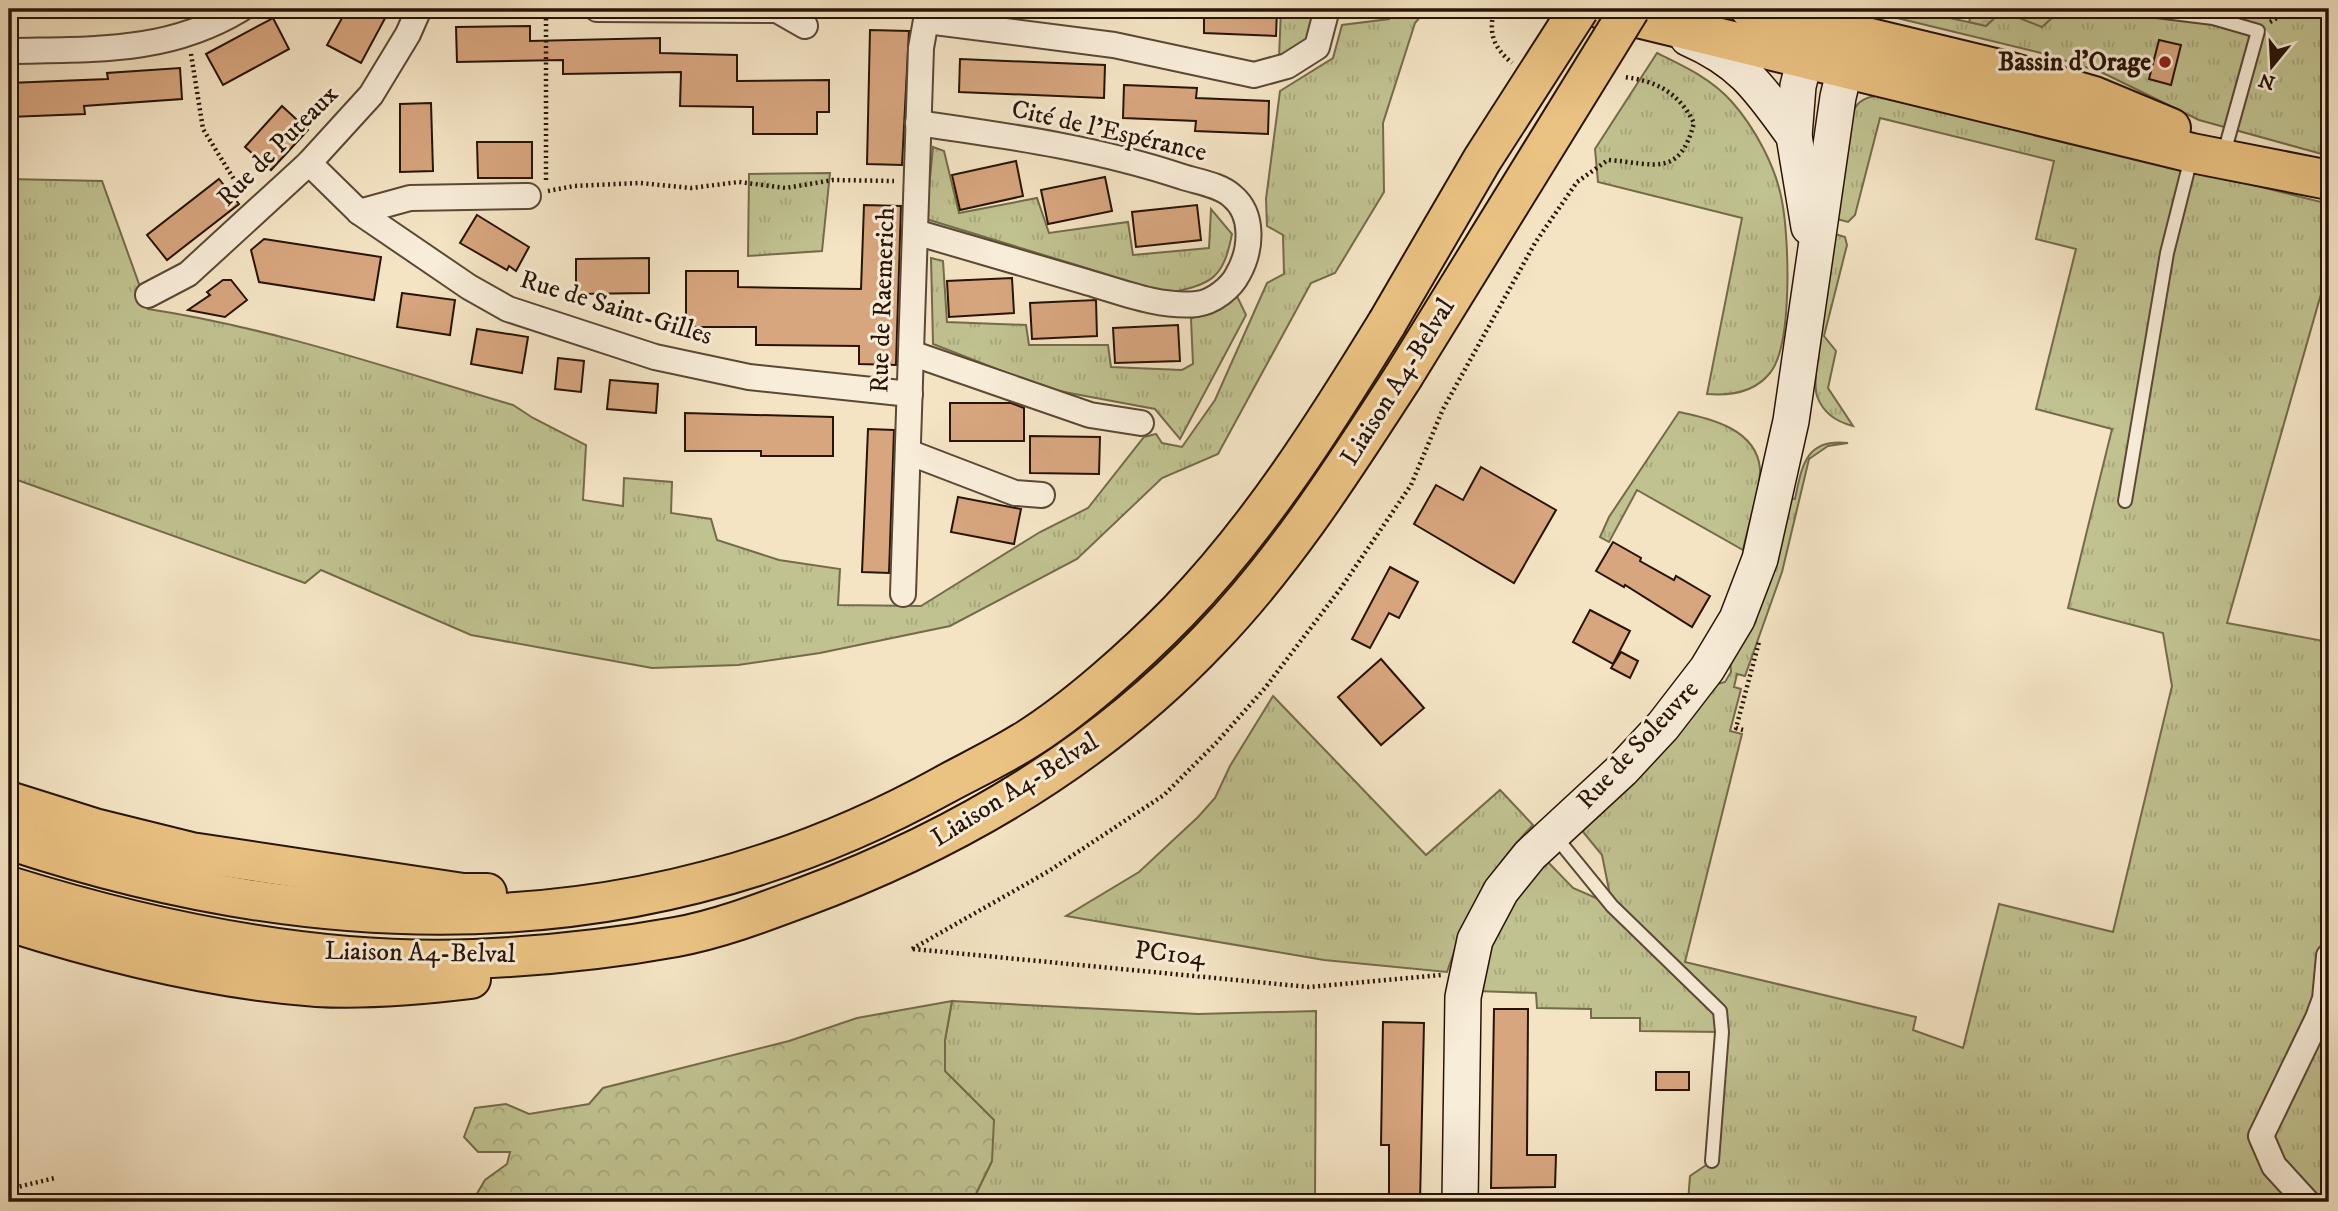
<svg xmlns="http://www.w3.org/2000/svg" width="2338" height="1211" font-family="'IM FELL DW Pica',serif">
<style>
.grass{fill:url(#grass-tufts);stroke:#746b4a;stroke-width:2}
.forest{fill:url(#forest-crowns);stroke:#746b4a;stroke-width:2}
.building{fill:#d7a57e;stroke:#281405;stroke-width:2}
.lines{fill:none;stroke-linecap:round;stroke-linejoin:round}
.lane-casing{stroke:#5b4835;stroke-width:16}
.street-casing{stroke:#5b4835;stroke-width:28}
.secondary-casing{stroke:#281405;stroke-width:38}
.primary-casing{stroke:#281405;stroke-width:42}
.highway-casing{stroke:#281405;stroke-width:42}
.path{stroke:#281405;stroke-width:4.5;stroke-dasharray:2 3.5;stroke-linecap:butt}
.lane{stroke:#f8edd9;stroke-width:12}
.street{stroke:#f8edd9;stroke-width:24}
.secondary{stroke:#f8edd9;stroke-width:35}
.primary{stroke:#eac282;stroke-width:38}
.highway{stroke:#eac282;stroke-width:38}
.highway-bridge-casing{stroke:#281405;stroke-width:42;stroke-linecap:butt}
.highway-bridge{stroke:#eac282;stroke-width:38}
.poi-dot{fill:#8f2418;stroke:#f8edd9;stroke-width:2.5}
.labels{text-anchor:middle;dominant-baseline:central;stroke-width:6;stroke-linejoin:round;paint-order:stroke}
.poi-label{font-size:26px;font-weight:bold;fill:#281405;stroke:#f8edd9;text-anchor:end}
.street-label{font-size:26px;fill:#281405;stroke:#f8edd9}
</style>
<defs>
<pattern id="grass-tufts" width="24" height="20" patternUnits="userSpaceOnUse" patternTransform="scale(1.75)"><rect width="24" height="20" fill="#c0c290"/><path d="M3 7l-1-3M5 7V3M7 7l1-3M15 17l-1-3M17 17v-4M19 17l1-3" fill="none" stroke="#a5a67b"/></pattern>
<pattern id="forest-crowns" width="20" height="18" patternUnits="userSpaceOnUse" patternTransform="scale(1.75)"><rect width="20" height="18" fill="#c0c290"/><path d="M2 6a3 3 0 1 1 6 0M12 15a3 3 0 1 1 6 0" fill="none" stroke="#a5a67b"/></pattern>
</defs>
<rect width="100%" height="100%" fill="#f4e4c4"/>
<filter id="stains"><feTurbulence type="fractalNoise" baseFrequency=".00286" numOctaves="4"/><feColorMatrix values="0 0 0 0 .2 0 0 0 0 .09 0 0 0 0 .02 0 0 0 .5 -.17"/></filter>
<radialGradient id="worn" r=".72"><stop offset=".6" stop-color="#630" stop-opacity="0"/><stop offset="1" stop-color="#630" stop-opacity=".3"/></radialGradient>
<g class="grass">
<polygon points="1281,9 1319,9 1310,44 1279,58"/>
<path d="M1392,9H1427L1415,23L1383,123L1384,192L1335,273L1311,283L1218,454L1162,478L1077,559L950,626L820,653L738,665L652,668L471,635L321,570L305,583L9,477V179L102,181L148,309C273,328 391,369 513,405L533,418L586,445L583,500L623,506L624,478L672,482L671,513L711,519L717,540L779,560L840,569L838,605L921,606L1040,532L1088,508L1144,437L1156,434L1162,443L1182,447L1215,400L1267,283L1284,274L1283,235L1267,226L1266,199L1280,91L1333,58L1342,25L1389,19Z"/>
<polygon points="1860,9 1909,9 1986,26 2002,11 2042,26 2053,16 2049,9 2329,9 2329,156 2199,120 2101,72 2041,53"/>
<path d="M1657,53C1684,66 1712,79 1732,102C1755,128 1776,167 1782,201C1789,237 1793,345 1770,373C1754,393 1730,396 1707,394L1742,218L1598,182L1595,149Z"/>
<path d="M1893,95L2329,204V266L2227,623L2329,642V1202H1688L1690,1176L1712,1161L1722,1032L1640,1031V1018H1591V1009L1537,1008L1536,993L1477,991C1491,930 1506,907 1546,860L1573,888L1612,905L1602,855L1579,827L1714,685L1725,682L1731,672L1730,657L1788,498L1795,499C1802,465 1806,438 1848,443L1828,446L1809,459L1782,572L1745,676L1737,674L1734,687L1741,689L1730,731L1742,734L1685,962L1916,1017L1913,1030L1963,1048L1999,904L2113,932L2172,686L2163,633L2068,608L2112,429L2036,409L2076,249L2036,239L2054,161L1880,118L1855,215L1848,222L1837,219C1840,191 1840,126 1857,105C1865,95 1881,95 1893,95Z"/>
<path d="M933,147L944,151L959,213L1037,198L1049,233L1128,222L1133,255L1209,248L1211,209L1232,234C1223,280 1211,284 1168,293L926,219Z"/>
<polygon points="830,173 822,251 748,256 749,174"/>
<path d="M1835,234L1845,237L1847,245L1824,336L1836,351L1828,388L1853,426C1837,422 1823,413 1817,396C1810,375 1831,264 1835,234Z"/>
<polygon points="931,258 943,261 947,322 1026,325 1029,345 1108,345 1111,367 1182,370 1193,364 1191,319 1235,292 1246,315 1180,439 1155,409 1048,389 933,344"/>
<path d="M1679,412C1709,418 1757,429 1760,469C1761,487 1747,530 1743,550L1637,490L1609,542L1600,537L1609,517Z"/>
<path d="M1273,696L1426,855L1500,790L1533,825C1490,868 1466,915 1447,972L1324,960L1066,916L1139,872L1198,817L1215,798L1230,766Z"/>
<polygon points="952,1001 1198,1014 1316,1011 1315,1202 972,1202 992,1161 945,1071 945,1040"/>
</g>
<g class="forest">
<polygon points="1973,9 2049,9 2054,16 2042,27 2002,11 1986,26 1969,22"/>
<polygon points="952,1001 945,1040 945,1071 994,1120 992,1161 972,1202 472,1202 485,1180 507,1164 510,1152 478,1152 464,1137 475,1108 506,1104 529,1114 589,1104 603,1088 789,1041 857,1018"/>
</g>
<g class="building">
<polygon points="347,9 390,9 361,63 327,45"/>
<polygon points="1204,9 1277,9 1276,36 1204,33"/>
<polygon points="273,18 289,49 223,85 206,54"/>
<polygon points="530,26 530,41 660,38 660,53 737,55 737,81 829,80 829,112 817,112 817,134 753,134 753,107 680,106 681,72 563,74 563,60 457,62 456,27"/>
<polygon points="870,30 909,31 902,165 867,164"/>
<polygon points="2159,40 2181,45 2171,85 2149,79"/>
<polygon points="960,59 1105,65 1104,98 959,92"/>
<polygon points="180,68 182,99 84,106 85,114 9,117 9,83 108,79 107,73"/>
<polygon points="1124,85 1197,88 1196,98 1269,101 1268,134 1195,131 1196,121 1123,118"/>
<polygon points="431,103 433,171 400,172 400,104"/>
<polygon points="282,106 308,130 271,170 245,147"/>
<polygon points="477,142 532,142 532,178 478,178"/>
<polygon points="1016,161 1023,196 960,210 952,175"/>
<polygon points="1105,177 1112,211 1048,224 1041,190"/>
<polygon points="219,179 239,204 167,260 147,235"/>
<polygon points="864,205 901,206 896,365 859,364 859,346 756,345 756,327 686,327 686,271 738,271 738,287 861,289"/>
<polygon points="1197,205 1201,240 1136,247 1132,212"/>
<polygon points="477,215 529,247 516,271 509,266 507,270 460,243"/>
<polygon points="264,239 381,257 374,300 259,282 251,250"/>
<polygon points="649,258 649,293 576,294 576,259"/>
<polygon points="1012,278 1014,313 949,317 947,281"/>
<polygon points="223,280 231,280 247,300 225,317 188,310 210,295 207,292"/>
<polygon points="402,293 455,300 450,335 397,327"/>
<polygon points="1096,300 1097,336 1032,339 1030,303"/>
<polygon points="1178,325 1180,361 1115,363 1113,328"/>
<polygon points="477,329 528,337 522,373 471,364"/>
<polygon points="558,358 584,361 581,392 555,389"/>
<polygon points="610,380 658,384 656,413 607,409"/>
<polygon points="950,403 1011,403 1024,408 1024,441 950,441"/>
<polygon points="685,413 833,417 833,456 761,456 761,451 685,451"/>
<polygon points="868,429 894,430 889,573 862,572"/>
<polygon points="1030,436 1100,437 1099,474 1030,473"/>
<polygon points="1481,467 1556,510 1514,583 1414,524 1436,485 1463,500"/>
<polygon points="958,497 1021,509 1014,544 951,532"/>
<polygon points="1613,542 1641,558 1640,561 1674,580 1676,576 1710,596 1692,627 1625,585 1624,587 1596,571"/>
<polygon points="1390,567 1418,582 1399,618 1389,613 1370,648 1352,639"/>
<polygon points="1590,610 1630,631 1613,664 1573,642"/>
<polygon points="1621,652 1638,661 1630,678 1611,668"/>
<polygon points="1381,659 1424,708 1381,745 1338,697"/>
<polygon points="1494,1009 1528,1009 1527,1155 1556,1155 1555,1187 1491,1188"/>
<polygon points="1383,1022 1424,1023 1420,1202 1389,1202 1389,1145 1381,1145"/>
<rect x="1656" y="1072" width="33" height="18"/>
</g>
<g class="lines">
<defs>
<g id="lane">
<polyline points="2140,9 2213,18 2258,31 2226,146"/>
<polyline points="2125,501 2167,253 2191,158"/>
<polyline points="1555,836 1612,906 1720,1011 1722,1032 1712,1161"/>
</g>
<g id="street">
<polyline points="597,9 777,10 805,26"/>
<polyline points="927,21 1114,45 1254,75 1287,66 1317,47 1327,9"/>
<path d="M9,51C92,49 167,54 241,9"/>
<polyline points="309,163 359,212 469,287 508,309 655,357 749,377 910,394"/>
<polyline points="359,212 410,198 528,196"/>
<path d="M915,232C971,248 1027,265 1083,281C1118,291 1160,308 1197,304C1213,302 1231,288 1238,274C1251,251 1255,215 1232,196C1220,185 1199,182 1183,177C1097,148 1008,136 918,123"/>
<polyline points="148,295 188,274 309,163 371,95 408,34 419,9"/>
<polyline points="911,353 1090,415 1141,423"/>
<polyline points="908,452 1015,493 1042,495"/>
<polyline points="903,594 921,48 928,9"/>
<polyline points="2307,1202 2274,1166 2261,1136 2318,1018 2325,999 2329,956"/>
</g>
<g id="secondary">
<path d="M1688,38C1743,62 1760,89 1794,136"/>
<polyline points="1805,58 1798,86 1794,136 1809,227"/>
<polyline points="1460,1202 1463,997 1475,940 1501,891 1530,855 1622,770 1663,726 1707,669 1737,619 1760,559 1791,421 1838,97 1845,68"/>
</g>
<g id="primary">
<polyline points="1601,9 2192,153 2329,180"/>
<polyline points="1750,9 2007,71 2094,96 2171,128"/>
</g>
<g id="highway">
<polyline points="9,801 98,829 191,852 463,893 487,893"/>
<path d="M9,840C326,945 646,950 944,785C970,771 997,758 1023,742C1074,711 1136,655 1178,612C1261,526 1325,424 1387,323"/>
<path d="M9,886C157,932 318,965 474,959C541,956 610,949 676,937C719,929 761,913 801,898C955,841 1096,759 1210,639C1286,560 1344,468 1403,377"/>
<path d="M9,922C107,953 213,980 317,987C368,990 421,985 471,979"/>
</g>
</defs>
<use href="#lane" class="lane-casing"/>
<use href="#street" class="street-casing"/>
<use href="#secondary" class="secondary-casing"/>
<use href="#primary" class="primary-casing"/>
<use href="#highway" class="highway-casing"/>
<g class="path">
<path d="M1494,9C1489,33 1492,46 1512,63"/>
<polyline points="1531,9 1544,12"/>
<polyline points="2270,22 2293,9"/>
<polyline points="191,54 203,129 243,194"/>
<polyline points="546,180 546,9"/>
<polyline points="548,191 574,186 640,183 691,188 739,182 786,188 833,180 894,181"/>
<polyline points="1743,730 1736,728 1759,642"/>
<path d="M912,949L1049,871L1164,795L1217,742L1265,688L1341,588L1411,485L1443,409L1535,243L1577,182L1608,160C1654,163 1679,179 1694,123C1679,93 1657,81 1624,77"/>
<polyline points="913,949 1309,987 1441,975"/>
<polyline points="9,1189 55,1178"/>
</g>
<use href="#lane" class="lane"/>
<use href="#street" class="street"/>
<use href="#secondary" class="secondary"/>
<use href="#primary" class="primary"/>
<use href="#highway" class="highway"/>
<defs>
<g id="highway-bridge">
<polyline points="1387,323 1482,160 1579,9"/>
<polyline points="1403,377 1630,9"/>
</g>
</defs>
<use href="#highway-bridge" class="highway-bridge-casing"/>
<use href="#highway-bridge" class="highway-bridge"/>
</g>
<circle class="poi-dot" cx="2165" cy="62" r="7"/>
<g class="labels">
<g class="poi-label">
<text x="2151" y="62">Bassin d'Orage</text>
</g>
<g class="street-label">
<text transform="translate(1109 131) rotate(13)">Cité de l'Espérance</text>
<text transform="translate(278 146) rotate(-45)">Rue de Puteaux</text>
<text transform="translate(883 300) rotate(-88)">Rue de Raemerich</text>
<text transform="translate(616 308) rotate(17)">Rue de Saint-Gilles</text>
<text transform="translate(1398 382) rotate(-58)">Liaison A4-Belval</text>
<text transform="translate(1638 745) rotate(-47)">Rue de Soleuvre</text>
<text transform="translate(1015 790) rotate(-32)">Liaison A4-Belval</text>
<text transform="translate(420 953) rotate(1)">Liaison A4-Belval</text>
<text transform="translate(1170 954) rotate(6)">PC104</text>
</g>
</g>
<rect width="2338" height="1211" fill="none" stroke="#f4e4c4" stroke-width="35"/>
<rect x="10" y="10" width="2317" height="1190" fill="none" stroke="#281405" stroke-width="3.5"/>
<rect x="18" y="18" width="2303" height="1176" fill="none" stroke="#281405" stroke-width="2"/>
<g transform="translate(2272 66) rotate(198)" stroke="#f8edd9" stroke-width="5" paint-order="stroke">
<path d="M0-5L12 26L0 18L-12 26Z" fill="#281405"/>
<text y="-10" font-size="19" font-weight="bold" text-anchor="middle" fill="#281405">N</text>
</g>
<rect width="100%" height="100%" filter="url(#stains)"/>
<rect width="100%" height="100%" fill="url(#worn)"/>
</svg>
